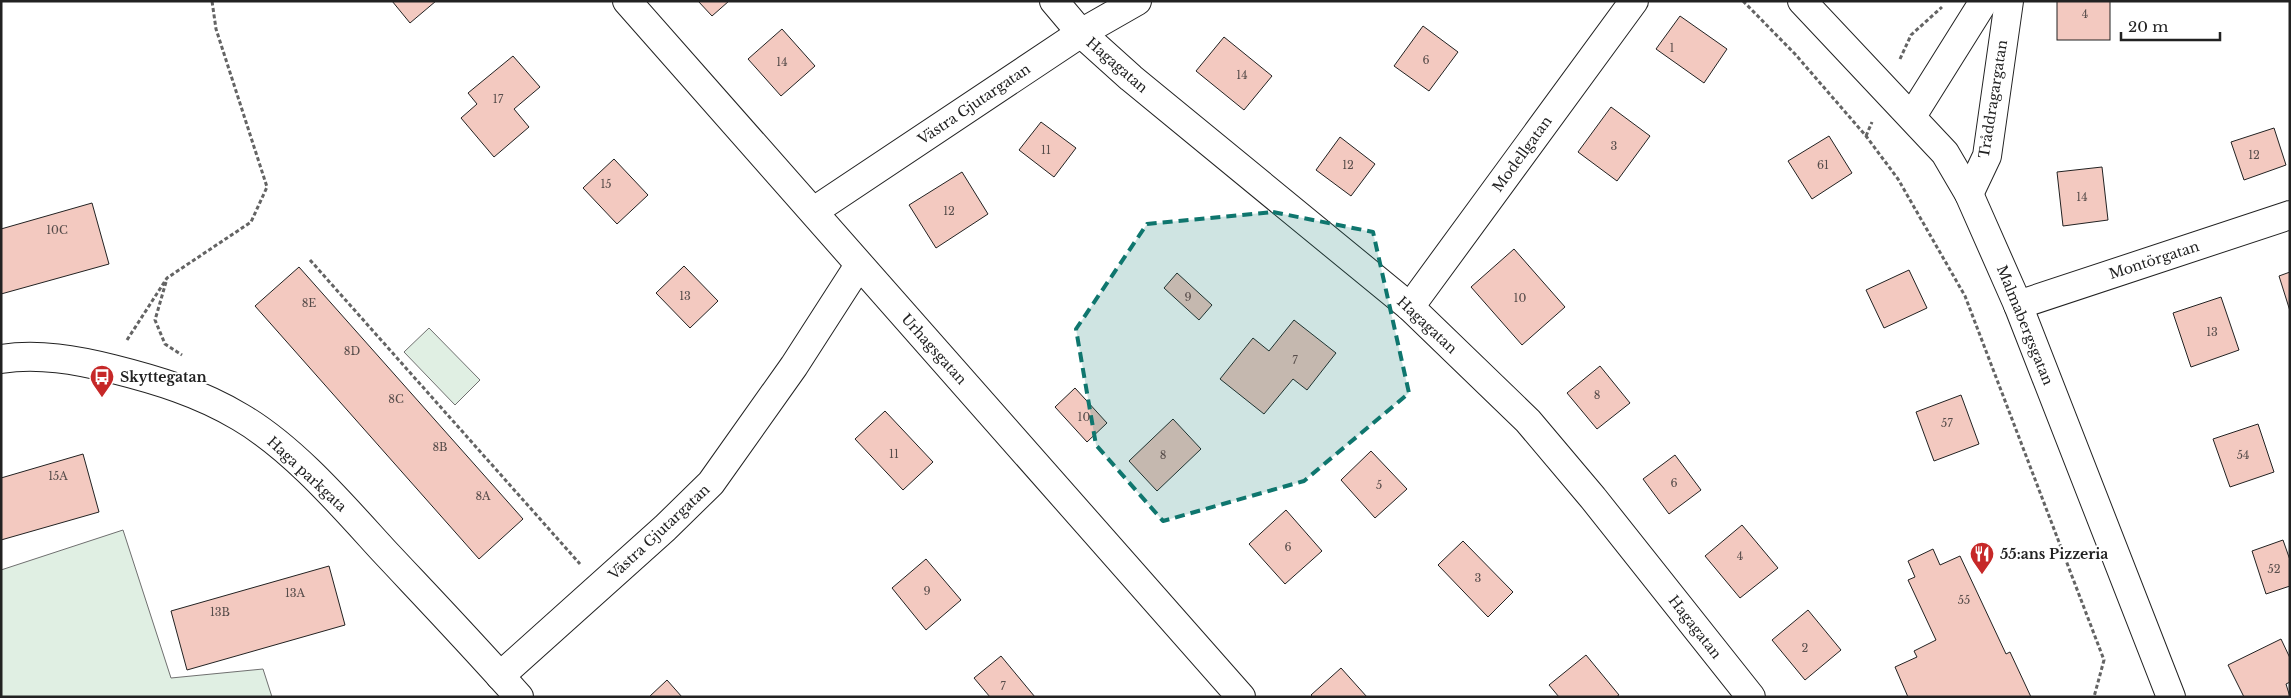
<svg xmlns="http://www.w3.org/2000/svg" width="2291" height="698" font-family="'Libre Baskerville',serif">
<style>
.green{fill:#e0efe3;stroke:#6f6f6f}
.building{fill:#f3c9c0;stroke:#222}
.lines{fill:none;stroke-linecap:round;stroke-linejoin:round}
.minor-casing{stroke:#222;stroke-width:30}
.secondary-casing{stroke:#222;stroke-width:30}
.path{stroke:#646464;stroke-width:3;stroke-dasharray:4 2.5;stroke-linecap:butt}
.minor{stroke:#fff;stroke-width:28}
.secondary{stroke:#fff;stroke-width:28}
.marked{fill:#0f766e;fill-opacity:0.2;stroke:#0f766e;stroke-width:4;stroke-dasharray:10 6;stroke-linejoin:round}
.labels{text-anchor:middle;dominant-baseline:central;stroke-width:4;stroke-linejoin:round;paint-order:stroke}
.number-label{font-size:11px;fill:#564c4a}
.street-label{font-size:14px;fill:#222;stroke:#fff}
.poi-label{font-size:14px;font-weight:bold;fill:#222;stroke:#fff;text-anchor:start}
</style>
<rect width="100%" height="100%" fill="#fff"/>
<g class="green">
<polygon points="429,328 480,380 455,405 404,352"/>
<polygon points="123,530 171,678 263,669 272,697 1,697 1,570"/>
</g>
<g class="building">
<polygon points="392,1 436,1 410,23"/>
<polygon points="698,1 729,1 712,16"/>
<rect x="2057" y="1" width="53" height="39"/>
<polygon points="1680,16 1727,49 1704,83 1656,49"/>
<polygon points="1423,26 1458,52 1429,91 1394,66"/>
<polygon points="782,29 815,66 781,96 748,59"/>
<polygon points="1224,37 1272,76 1244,110 1196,71"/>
<polygon points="513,56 540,87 514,109 529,127 494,157 461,118 477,104 468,93"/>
<polygon points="1611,107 1650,136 1617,181 1578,152"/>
<polygon points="1041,122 1076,148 1054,177 1019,150"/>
<polygon points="2274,128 2286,165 2244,180 2231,142"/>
<polygon points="1829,136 1852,173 1812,199 1788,161"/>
<polygon points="1340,137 1375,164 1351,196 1316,170"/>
<polygon points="614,159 648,195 617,224 583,188"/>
<polygon points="2102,167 2108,220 2063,226 2057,172"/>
<polygon points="962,172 988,214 936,248 909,205"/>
<polygon points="92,203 109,264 1,294 1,229"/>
<polygon points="1514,249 1565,307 1522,345 1471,287"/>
<polygon points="684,266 718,301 690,328 656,293"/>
<polygon points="299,267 523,519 479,559 255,306"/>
<polygon points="1909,270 1927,308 1884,328 1866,290"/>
<polygon points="2290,272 2290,311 2279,276"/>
<polygon points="1177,273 1212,305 1199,320 1164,288"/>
<polygon points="2221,297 2239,350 2191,367 2173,313"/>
<polygon points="1294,320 1336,353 1307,390 1293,379 1264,414 1220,379 1253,338 1269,351"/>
<polygon points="1600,366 1630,403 1597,429 1567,393"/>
<polygon points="1075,388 1107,423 1087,442 1055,407"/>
<polygon points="1961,395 1979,444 1934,461 1916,412"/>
<polygon points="885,411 933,462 903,490 855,439"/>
<polygon points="1173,419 1201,449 1157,491 1129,461"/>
<polygon points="2258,424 2274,472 2230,487 2213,439"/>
<polygon points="1371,451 1407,489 1375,518 1341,480"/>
<polygon points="83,454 99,512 1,540 1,478"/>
<polygon points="1675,455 1701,490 1669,514 1643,479"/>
<polygon points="1286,510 1322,551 1285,584 1249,544"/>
<polygon points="1742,525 1778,568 1740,598 1705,556"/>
<polygon points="2283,540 2290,560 2290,586 2266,594 2252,551"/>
<polygon points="1463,541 1513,592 1488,617 1438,565"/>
<polygon points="1933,549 1940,565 1960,556 2006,654 2010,652 2031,697 1908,697 1895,667 1917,657 1914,651 1936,640 1908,580 1915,577 1908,561"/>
<polygon points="926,559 961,600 926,630 892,588"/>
<polygon points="329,566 345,625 187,670 171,611"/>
<polygon points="1808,610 1841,650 1805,680 1772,640"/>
<polygon points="2281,639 2290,658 2290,682 2286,684 2290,697 2244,697 2228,665"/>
<polygon points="1586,655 1619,695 1616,697 1559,697 1549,685"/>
<polygon points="1001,656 1035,697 990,697 974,678"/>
<polygon points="1341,668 1367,697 1313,697 1311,695"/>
<polygon points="667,680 682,697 649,697"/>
</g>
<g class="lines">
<defs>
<g id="minor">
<polyline points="627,1 1241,697"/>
<polyline points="1054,1 1081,33 1131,78 1410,307 1528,421 1593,498 1751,697"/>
<polyline points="814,211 1081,33 1137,1"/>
<polyline points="2018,305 2290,215"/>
<polyline points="1410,307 1634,1"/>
<path d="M1,359C38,353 77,360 113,369C157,380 200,393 240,417C293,448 341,504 383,550C428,598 475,647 519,697"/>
<polyline points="500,676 665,528 711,483 794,366 859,265"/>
</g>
<g id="secondary">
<polyline points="1802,1 1945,153 1969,194 2018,305 2171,697"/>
<polyline points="1912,116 1984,1"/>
<polyline points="1969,194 1987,156 2009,1"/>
</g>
</defs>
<use href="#minor" class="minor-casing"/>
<use href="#secondary" class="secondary-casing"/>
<g class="path">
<polyline points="1743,1 1795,54 1866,136 1898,179 1965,296 2104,660 2094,697"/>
<polyline points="1900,59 1911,35 1942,7"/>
<polyline points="1866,136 1872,122"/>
<polyline points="310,260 580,564"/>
<polyline points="166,282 155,320 165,344 182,355"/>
<polyline points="127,340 167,278 251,222 267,187 216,29 212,1"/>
</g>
<use href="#minor" class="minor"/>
<use href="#secondary" class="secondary"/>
</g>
<path class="marked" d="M1273,212L1373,232L1409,393L1304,481L1163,521L1096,445L1076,329L1147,224Z"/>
<defs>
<symbol id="bus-pin" viewBox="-11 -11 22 30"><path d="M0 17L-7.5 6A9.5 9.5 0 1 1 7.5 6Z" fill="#c62828" stroke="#fff"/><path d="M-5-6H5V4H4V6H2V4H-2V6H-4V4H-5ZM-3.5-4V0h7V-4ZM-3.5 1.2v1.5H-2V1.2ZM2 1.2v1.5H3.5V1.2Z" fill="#fff"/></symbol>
<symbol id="restaurant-pin" viewBox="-11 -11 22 30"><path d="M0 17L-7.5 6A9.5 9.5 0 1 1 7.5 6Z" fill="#c62828" stroke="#fff"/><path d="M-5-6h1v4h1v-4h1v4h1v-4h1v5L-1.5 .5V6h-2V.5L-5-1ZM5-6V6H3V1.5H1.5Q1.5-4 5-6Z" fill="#fff"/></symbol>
</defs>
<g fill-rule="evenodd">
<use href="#bus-pin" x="88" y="363" width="28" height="38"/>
<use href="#restaurant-pin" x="1968" y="540" width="28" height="38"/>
</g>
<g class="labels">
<g class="number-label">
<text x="2085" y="14">4</text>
<text x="1672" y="48">1</text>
<text x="1426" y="60">6</text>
<text x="782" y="62">14</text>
<text x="1242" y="75">14</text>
<text x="498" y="99">17</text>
<text x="1614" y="146">3</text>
<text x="1046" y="150">11</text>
<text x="2254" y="155">12</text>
<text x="1348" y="165">12</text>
<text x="1823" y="165">61</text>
<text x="606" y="184">15</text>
<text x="2082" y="197">14</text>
<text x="949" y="211">12</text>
<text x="57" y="230">10C</text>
<text x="685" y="296">13</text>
<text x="1188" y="297">9</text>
<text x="1520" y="298">10</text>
<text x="309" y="303">8E</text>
<text x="2212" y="332">13</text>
<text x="352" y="351">8D</text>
<text x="1295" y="360">7</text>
<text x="1597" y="395">8</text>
<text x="396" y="399">8C</text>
<text x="1084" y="417">10</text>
<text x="1947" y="423">57</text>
<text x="440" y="447">8B</text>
<text x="894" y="454">11</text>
<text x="1163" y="455">8</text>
<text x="2243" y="455">54</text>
<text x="58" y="476">15A</text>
<text x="1674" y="483">6</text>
<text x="1379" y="485">5</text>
<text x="483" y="496">8A</text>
<text x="1288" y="547">6</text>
<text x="1740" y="556">4</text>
<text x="2274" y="569">52</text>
<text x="1478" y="578">3</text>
<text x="927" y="591">9</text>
<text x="295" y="593">13A</text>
<text x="1964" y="600">55</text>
<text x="220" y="612">13B</text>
<text x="1805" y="648">2</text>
<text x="1003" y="686">7</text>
</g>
<g class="street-label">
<text transform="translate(1117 65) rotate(41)">Hagagatan</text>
<text transform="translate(1993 99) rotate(-81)">Tråddragargatan</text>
<text transform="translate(974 104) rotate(-34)">Västra Gjutargatan</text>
<text transform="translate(1522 154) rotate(-54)">Modellgatan</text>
<text transform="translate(2154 260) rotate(-18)">Montörgatan</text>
<text transform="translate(1427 325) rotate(43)">Hagagatan</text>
<text transform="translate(2025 325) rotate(68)">Malmabergsgatan</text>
<text transform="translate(934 349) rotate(48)">Urhagsgatan</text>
<text transform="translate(307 474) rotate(43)">Haga parkgata</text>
<text transform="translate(659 532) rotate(-43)">Västra Gjutargatan</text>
<text transform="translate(1695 627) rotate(52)">Hagagatan</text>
</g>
<g class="poi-label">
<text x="120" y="377">Skyttegatan</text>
<text x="2000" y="554">55:ans Pizzeria</text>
</g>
</g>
<rect width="2291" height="698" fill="none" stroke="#222222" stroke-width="5"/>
<path d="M2121 32v8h99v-8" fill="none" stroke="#222222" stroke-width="2.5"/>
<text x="2128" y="32" font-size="15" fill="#222222" stroke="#ffffff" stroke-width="4" paint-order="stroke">20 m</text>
</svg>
